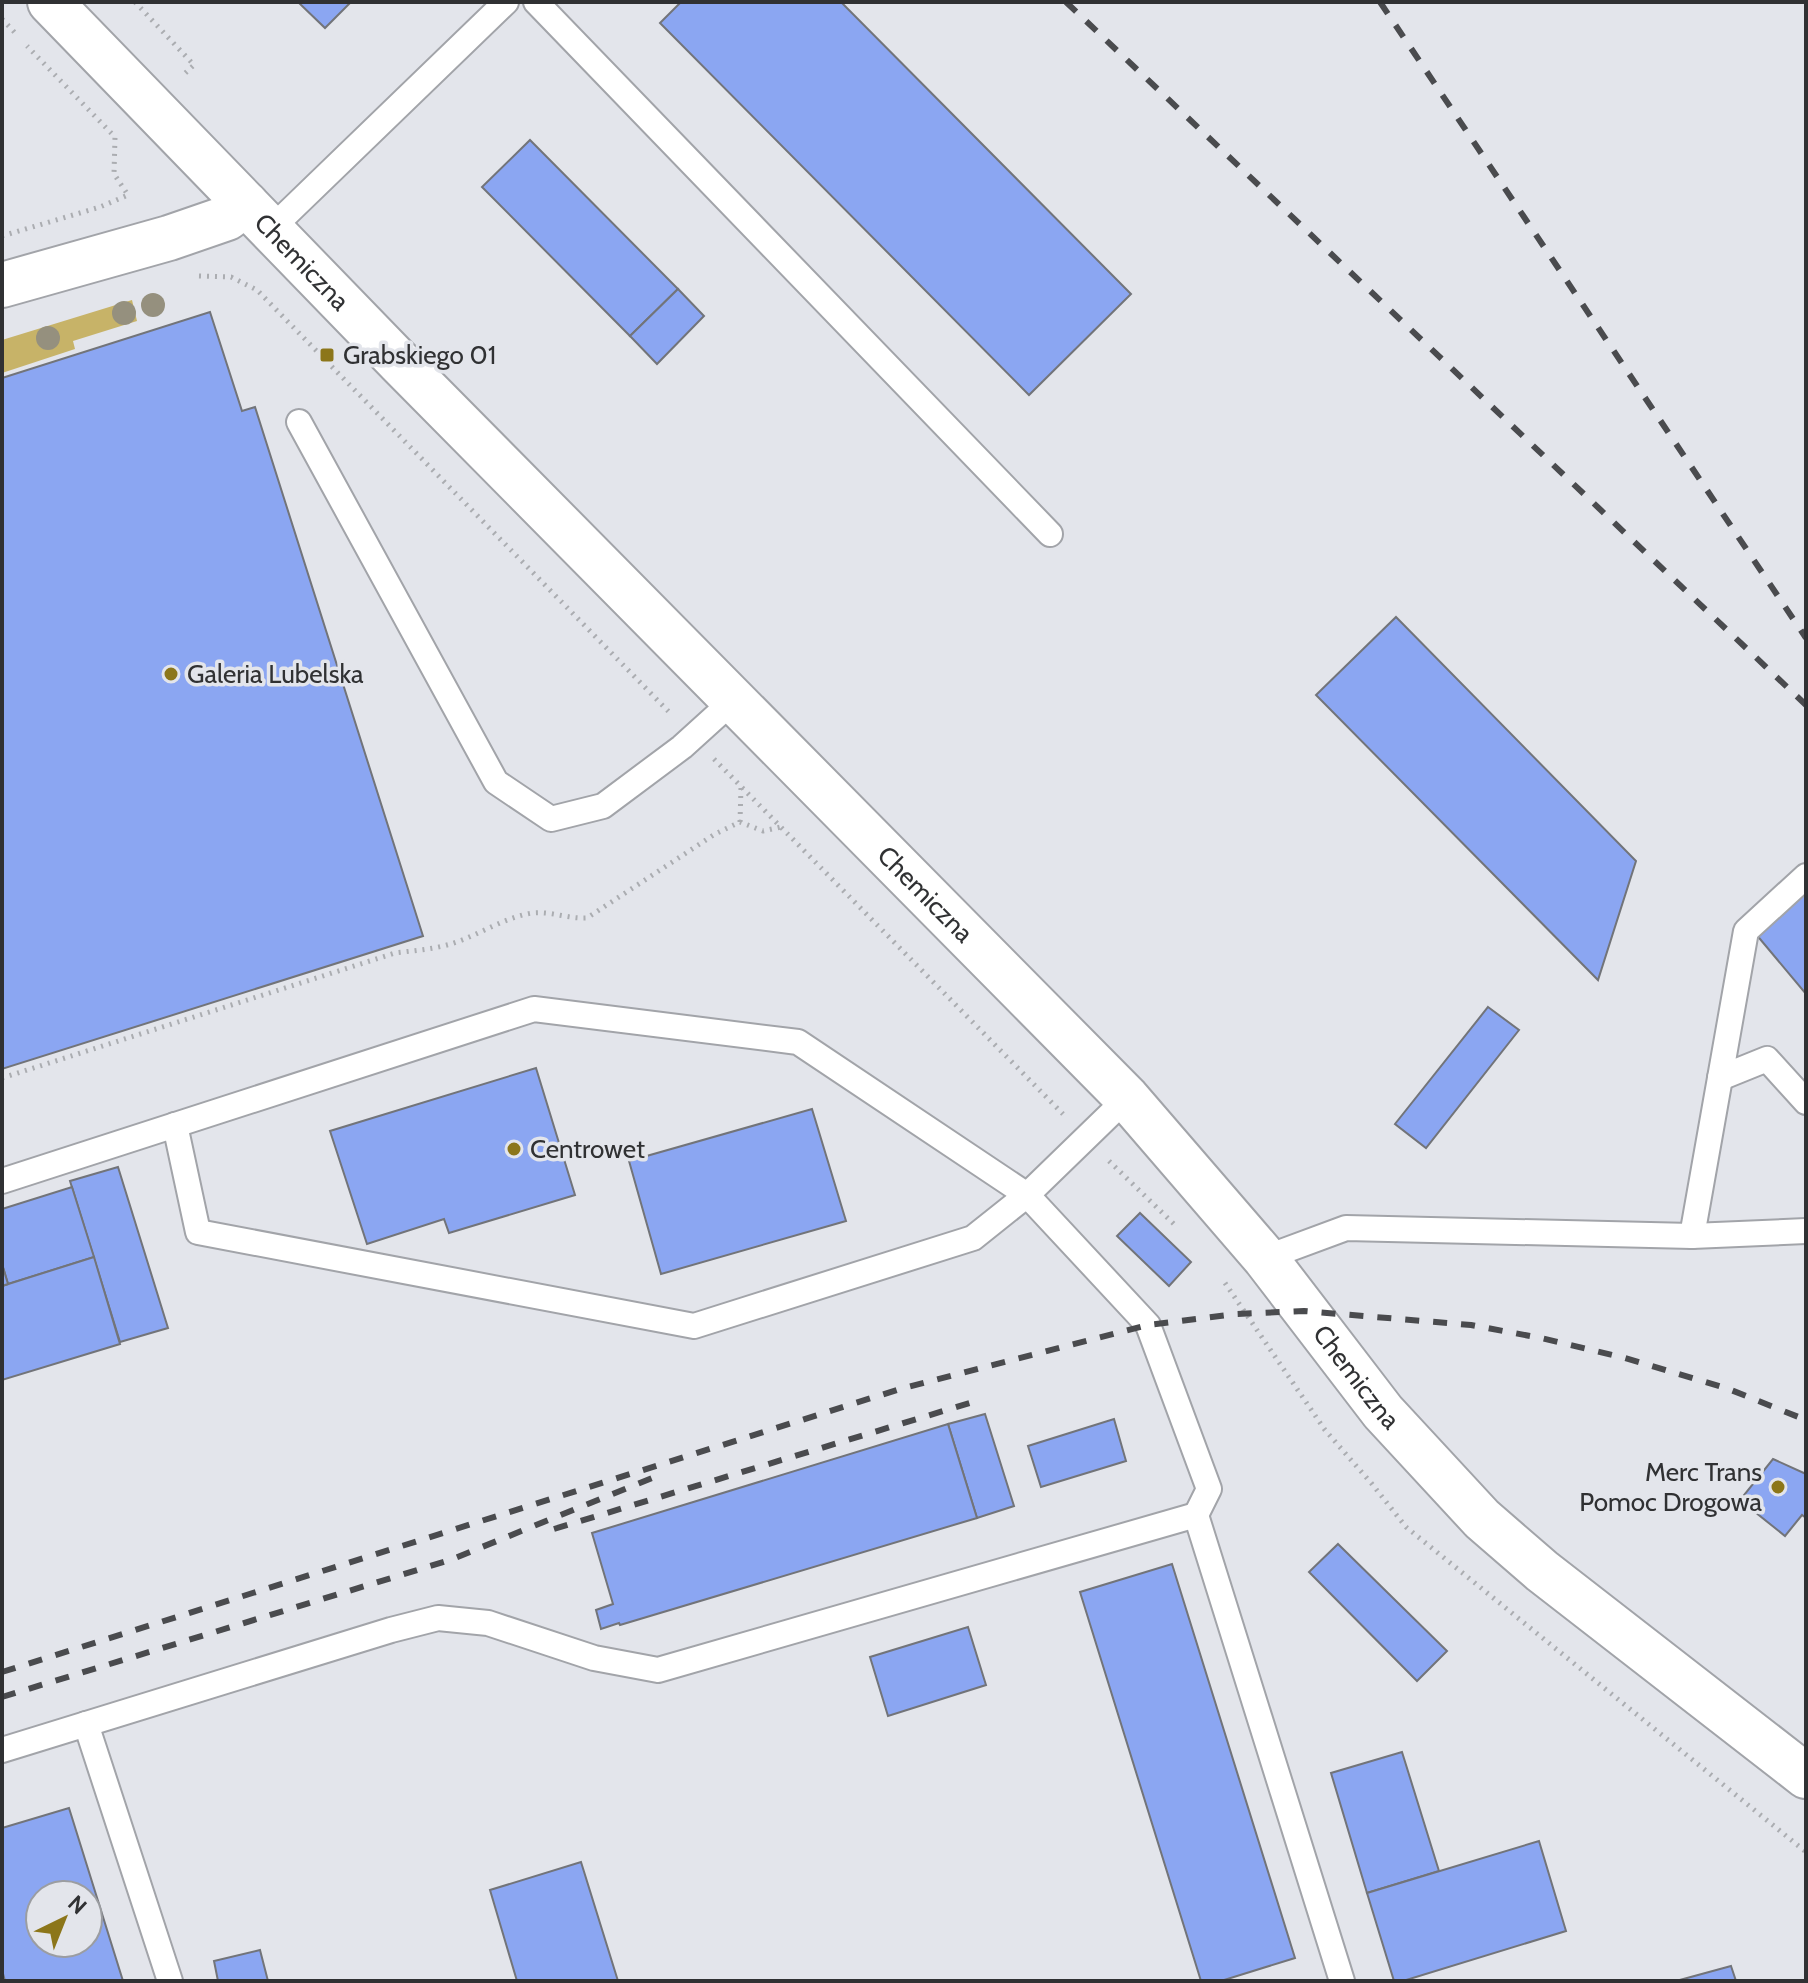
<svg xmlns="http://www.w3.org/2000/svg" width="1808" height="1983" font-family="Cabin,sans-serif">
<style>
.green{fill:#c7b368}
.building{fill:#8ba6f2;stroke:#727479;stroke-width:2;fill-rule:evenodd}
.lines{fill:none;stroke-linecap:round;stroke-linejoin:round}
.lane-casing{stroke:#a2a4a9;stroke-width:28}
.street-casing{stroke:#a2a4a9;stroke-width:48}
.path{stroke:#abadb1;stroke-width:5;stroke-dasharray:2 6;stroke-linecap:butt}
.lane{stroke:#fff;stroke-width:24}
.street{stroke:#fff;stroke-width:44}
.rail{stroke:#4a4b4e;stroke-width:6;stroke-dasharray:14 14;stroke-linecap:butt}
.tree{fill:#95907e}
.poi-dot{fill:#8c761a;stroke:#e3e5eb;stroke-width:3}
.labels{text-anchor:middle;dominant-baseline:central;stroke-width:7;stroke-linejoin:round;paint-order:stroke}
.street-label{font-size:26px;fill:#303133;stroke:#e3e5eb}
.poi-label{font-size:26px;fill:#303133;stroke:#e3e5eb;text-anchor:start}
</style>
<rect width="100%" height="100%" fill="#e3e5eb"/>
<polygon class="green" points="132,300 137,321 73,341 75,349 2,373 2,340"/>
<g class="building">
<polygon points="298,2 351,2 325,28"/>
<polygon points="681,2 841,2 1131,294 1029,395 660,23"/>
<polygon points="530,140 678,289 630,336 482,187"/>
<polygon points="678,289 704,316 657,364 630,336"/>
<polygon points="210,312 242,411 255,407 423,936 2,1069 2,378"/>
<polygon points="1396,617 1636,861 1598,980 1316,695"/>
<polygon points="1806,889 1806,994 1755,933"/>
<polygon points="1488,1007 1519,1030 1426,1148 1395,1124"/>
<polygon points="536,1068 575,1195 449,1233 444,1219 367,1244 330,1131"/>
<polygon points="812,1109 846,1221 661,1274 629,1161"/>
<polygon points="118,1167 168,1328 120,1342 70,1181"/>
<polygon points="72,1187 94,1257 8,1284 2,1264 2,1209"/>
<polygon points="1140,1213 1191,1262 1169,1286 1117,1236"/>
<polygon points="94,1257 120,1344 2,1380 2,1286"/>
<polygon points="2,1264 8,1284 2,1286"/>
<polygon points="985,1414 1014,1506 977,1518 948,1424"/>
<polygon points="1114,1419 1126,1461 1041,1487 1028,1446"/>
<polygon points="948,1424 977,1518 620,1625 619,1623 601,1629 596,1610 613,1604 592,1533"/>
<polygon points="1773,1459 1806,1474 1806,1518 1802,1515 1785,1536 1740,1500"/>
<polygon points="1338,1544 1447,1651 1417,1681 1309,1572"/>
<polygon points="1172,1564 1295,1958 1221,1981 1201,1981 1080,1592"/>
<polygon points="968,1627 986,1685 888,1716 870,1657"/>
<polygon points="1402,1752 1439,1871 1367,1893 1331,1773"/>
<path d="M69,1808L123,1981H5L2,1970V1828ZM40,1895H88V1943H40Z"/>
<polygon points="1539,1841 1566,1931 1403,1981 1394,1981 1367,1893"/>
<polygon points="581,1862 618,1981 517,1981 490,1890"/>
<polygon points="260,1950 268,1981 218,1981 214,1961"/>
<polygon points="1731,1966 1736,1981 1676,1981"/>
</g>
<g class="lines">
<defs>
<g id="lane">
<polyline points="536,2 1050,534"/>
<polyline points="270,230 506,2"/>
<polyline points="299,422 496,782 551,819 603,806 682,747 735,699"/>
<polyline points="1806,876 1746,931 1720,1078 1767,1059 1806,1102"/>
<polyline points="175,1125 198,1232 694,1326 973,1238 1027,1195 1127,1098"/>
<polyline points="2,1181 534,1009 798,1042 1027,1195 1148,1325 1209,1489 1196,1515 1342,1981"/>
<polyline points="1692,1236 1720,1078"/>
<polyline points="1265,1258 1346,1228 1692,1236 1806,1231"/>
<polyline points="86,1724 170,1981"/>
<polyline points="2,1750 391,1630 438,1618 488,1623 594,1658 658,1670 1196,1515"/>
</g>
<g id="street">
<path id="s1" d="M50,2L400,363L1127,1098L1265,1258L1383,1412L1482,1519L1542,1571L1806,1776"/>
<polyline points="2,285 169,238 227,218 246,204"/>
</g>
</defs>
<use href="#lane" class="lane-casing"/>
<use href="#street" class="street-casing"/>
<g class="path">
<polyline points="135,2 194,65 181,77"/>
<polyline points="2,19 18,36"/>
<polyline points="2,236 100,207 128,195 114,174 115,137 27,46"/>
<polyline points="199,276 231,277 257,290 671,714"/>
<polyline points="714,759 1063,1114"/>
<polyline points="740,822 741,787"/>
<path d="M2,1078L395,953C418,950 440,949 462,940C485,931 507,917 532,913C551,911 568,919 587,918L715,834L740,822L763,831L781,827"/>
<polyline points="1109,1161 1177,1227"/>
<polyline points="1225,1283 1325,1430 1372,1484 1406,1527 1806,1852"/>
</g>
<use href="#lane" class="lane"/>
<use href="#street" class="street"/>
<g class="rail">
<polyline points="1066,2 1806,705"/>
<polyline points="1380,2 1806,638"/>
<polyline points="554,1529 973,1402"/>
<polyline points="2,1672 900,1389 1148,1325 1236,1314 1304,1311 1471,1325 1541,1338 1625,1358 1726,1388 1806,1420"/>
<polyline points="2,1697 450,1560 652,1478"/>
</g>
</g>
<g class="tree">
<circle cx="153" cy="305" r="12"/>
<circle cx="124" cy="313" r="12"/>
<circle cx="48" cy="338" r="12"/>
</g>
<g class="poi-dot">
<rect x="319" y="347" width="16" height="16" rx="4"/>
<circle cx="171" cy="674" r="8"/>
<circle cx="514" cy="1149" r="8"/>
<circle cx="1778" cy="1487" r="8"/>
</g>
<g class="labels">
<g class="street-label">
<text stroke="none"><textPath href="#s1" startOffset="362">Chemiczna</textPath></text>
<text stroke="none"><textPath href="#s1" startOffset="1250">Chemiczna</textPath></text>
<text stroke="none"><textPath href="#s1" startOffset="1898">Chemiczna</textPath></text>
</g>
<g class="poi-label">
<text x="343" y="355">Grabskiego 01</text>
<text x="187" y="674">Galeria Lubelska</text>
<text x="530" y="1149">Centrowet</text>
<text x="1762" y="1472" text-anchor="end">Merc Trans<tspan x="1762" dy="30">Pomoc Drogowa</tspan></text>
</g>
</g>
<rect width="1808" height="1983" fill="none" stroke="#303133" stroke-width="8"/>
<g transform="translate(64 1919) rotate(43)"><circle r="38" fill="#e3e5eb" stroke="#9b9da1" stroke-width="2"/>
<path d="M0-6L14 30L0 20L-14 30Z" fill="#8c761a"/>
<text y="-12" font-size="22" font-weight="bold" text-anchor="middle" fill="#303133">N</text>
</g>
</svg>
